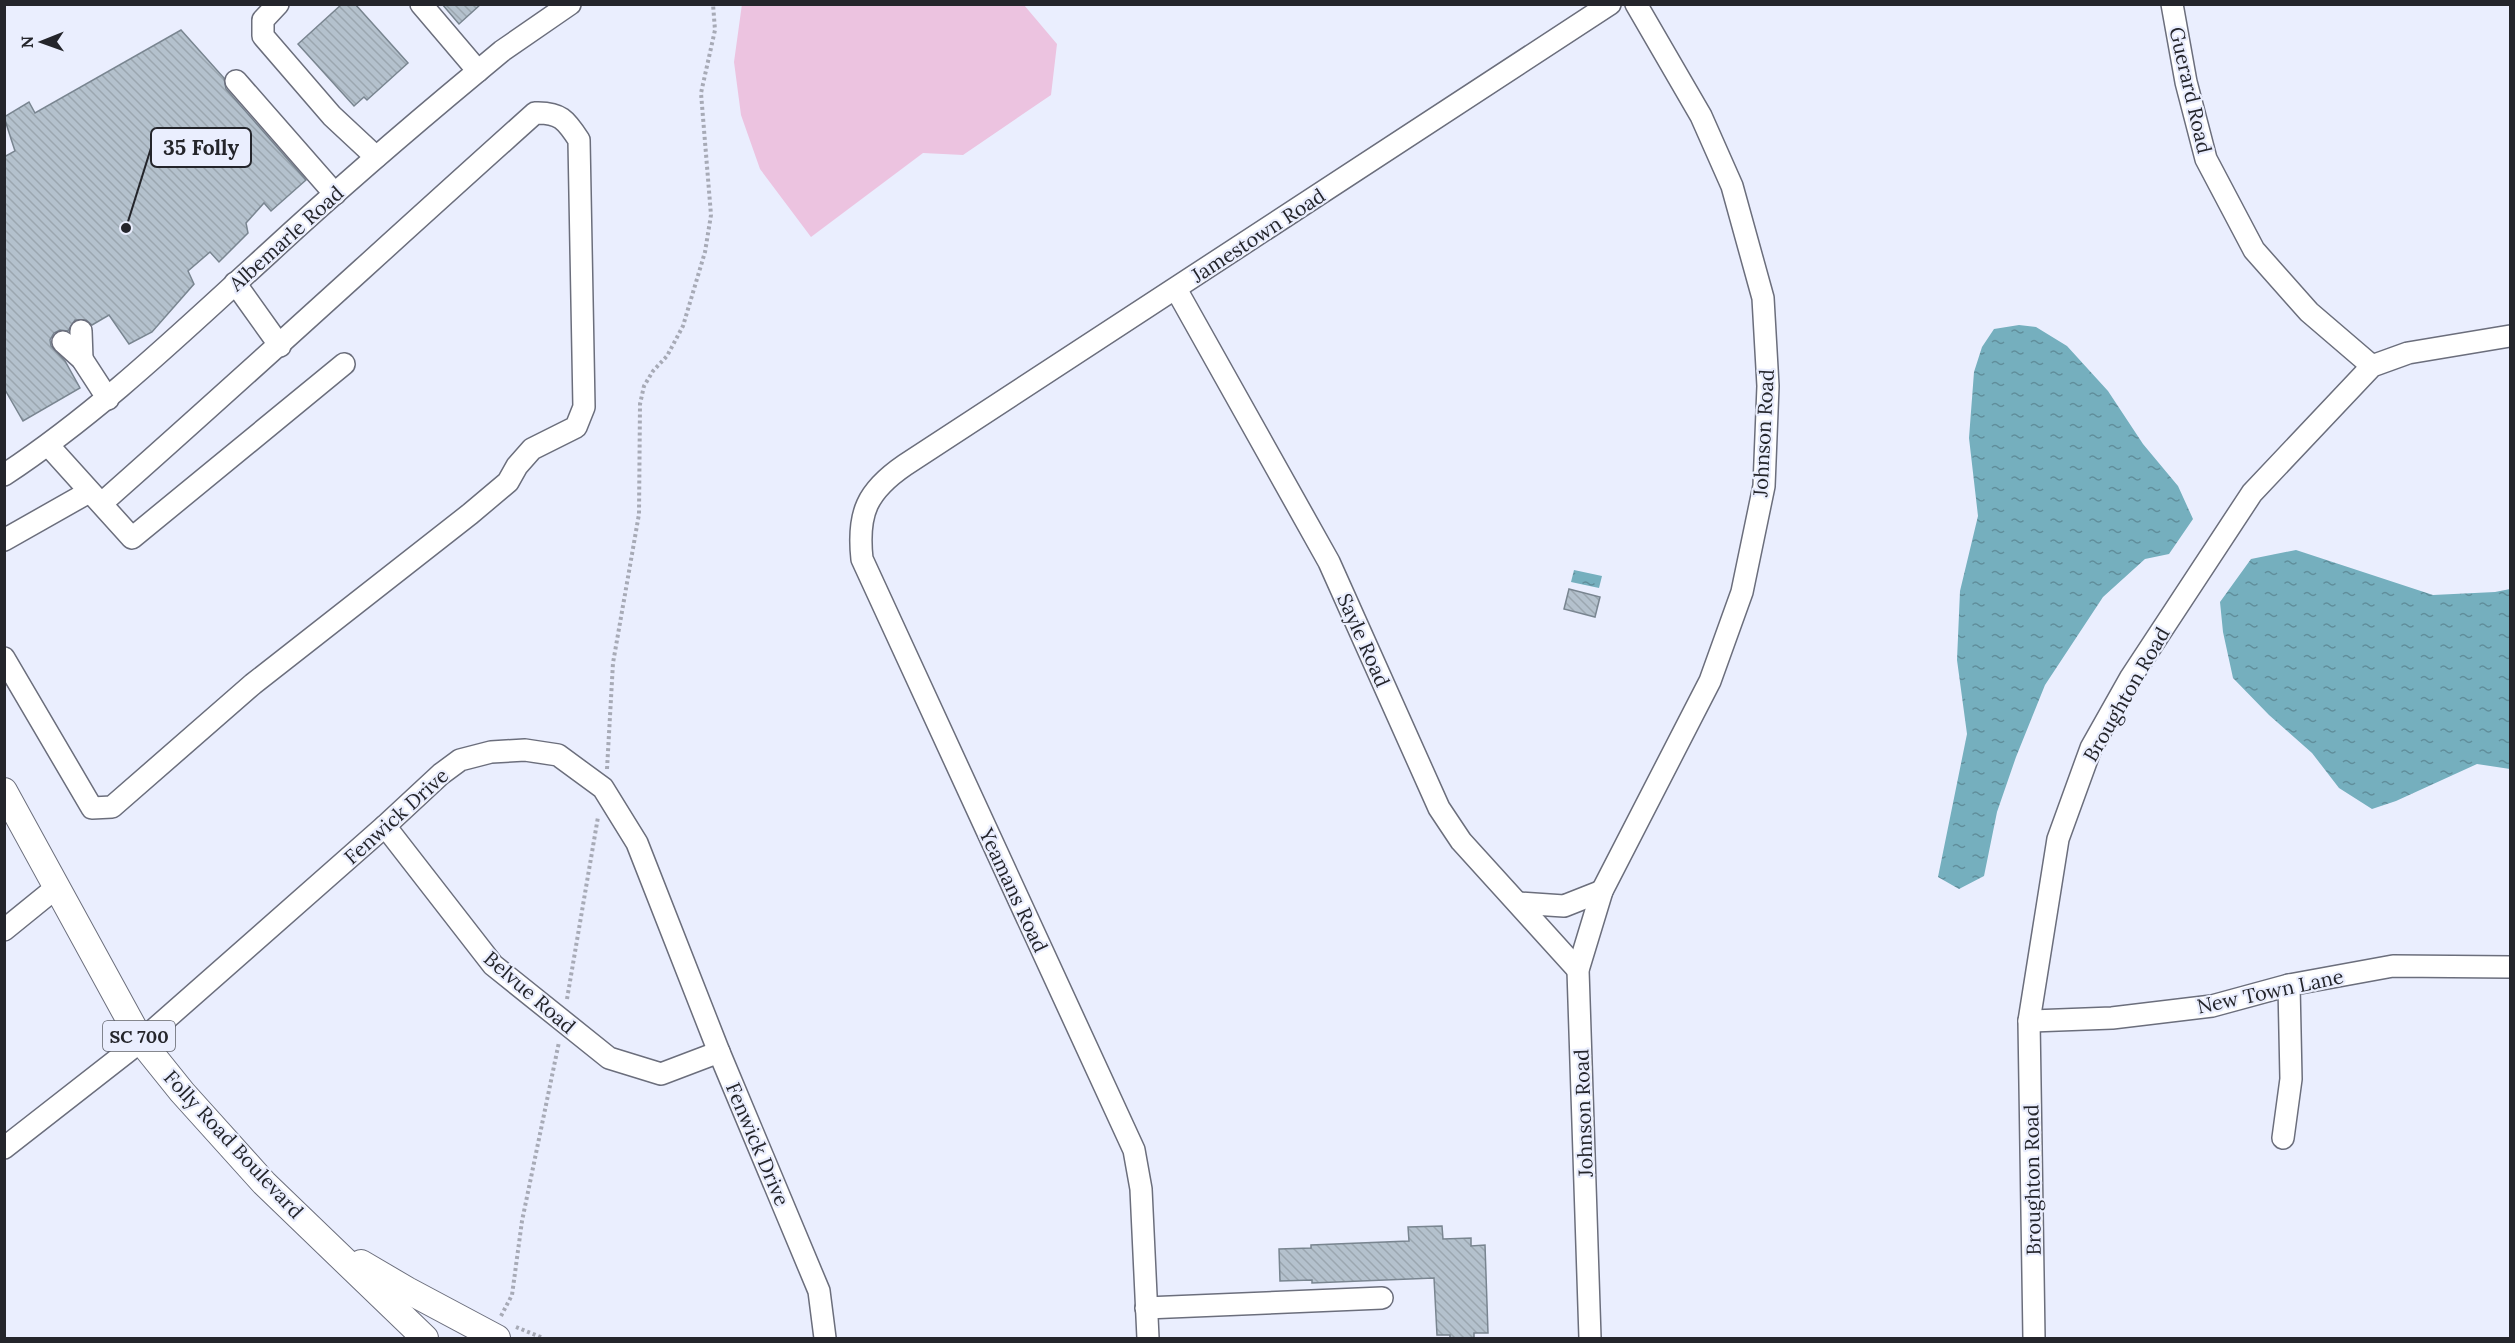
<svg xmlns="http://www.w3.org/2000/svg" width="2515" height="1343" font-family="Lora,serif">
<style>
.pitch{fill:#ecc3e0}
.water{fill:url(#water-ripples)}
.building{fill:url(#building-back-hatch);stroke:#798590;stroke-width:1.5}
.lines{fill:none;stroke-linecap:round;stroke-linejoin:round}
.minor-casing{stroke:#6b6e7c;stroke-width:24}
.major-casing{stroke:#6b6e7c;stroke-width:28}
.path{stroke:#a7aab6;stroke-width:4;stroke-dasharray:3 3;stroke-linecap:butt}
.minor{stroke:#fff;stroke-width:21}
.major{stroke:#fff;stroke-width:26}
.labels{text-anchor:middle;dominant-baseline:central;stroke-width:4.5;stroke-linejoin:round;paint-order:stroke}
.shield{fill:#eaeefe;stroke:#5f616a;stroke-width:1.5}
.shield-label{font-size:18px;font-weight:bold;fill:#24252b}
.street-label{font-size:20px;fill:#24252b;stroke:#eaeefe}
.leader{fill:none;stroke:#24252b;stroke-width:2}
.callout-dot{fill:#24252b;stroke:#eaeefe;stroke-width:2}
.callout{fill:#eaeefe;stroke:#24252b;stroke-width:2}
.callout-label{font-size:21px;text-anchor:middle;font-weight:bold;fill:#24252b}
</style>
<defs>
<pattern id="water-ripples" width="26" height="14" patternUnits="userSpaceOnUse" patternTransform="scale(1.5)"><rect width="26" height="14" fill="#75afbe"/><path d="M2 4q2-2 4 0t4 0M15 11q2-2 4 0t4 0" fill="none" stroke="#608e9b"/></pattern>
<pattern id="building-back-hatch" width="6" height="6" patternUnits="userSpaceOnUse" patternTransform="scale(1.5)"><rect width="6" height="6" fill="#b4c1cd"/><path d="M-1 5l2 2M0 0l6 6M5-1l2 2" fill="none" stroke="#9ba6b0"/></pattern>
</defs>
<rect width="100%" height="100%" fill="#eaeefe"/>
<polygon class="pitch" points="742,4 1024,5 1057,44 1051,95 963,155 923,153 811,237 760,169 741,115 734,62"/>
<g class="water">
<polygon points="2019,325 2036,327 2067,346 2108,391 2143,444 2178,486 2193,519 2169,554 2145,559 2103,597 2045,685 2016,757 1997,812 1984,876 1959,889 1938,877 1967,734 1957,660 1960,591 1978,516 1969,438 1974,372 1982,347 1994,329"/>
<polygon points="2296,550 2433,595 2495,592 2510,589 2510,769 2477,764 2396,801 2372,809 2339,788 2312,753 2269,715 2233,678 2223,632 2220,602 2251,559"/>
<polygon points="1574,570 1602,576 1599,588 1571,582"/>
</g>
<g class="building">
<polygon points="342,4 355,4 408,63 367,100 364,97 354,106 298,44"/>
<polygon points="442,4 481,4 459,24"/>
<polygon points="181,30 224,78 226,89 306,180 271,211 264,203 246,223 248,233 219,262 210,252 188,271 194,284 152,332 129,344 109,315 92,325 86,320 75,320 68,331 60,330 54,333 50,340 51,346 65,361 80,388 23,421 4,388 4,157 15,151 4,117 29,102 35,113"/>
<polygon points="1569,589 1600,597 1595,617 1564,609"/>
<polygon points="1442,1226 1443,1239 1471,1238 1471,1246 1485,1245 1488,1333 1474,1333 1474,1338 1450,1338 1450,1335 1437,1335 1434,1278 1312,1283 1312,1280 1280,1281 1279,1249 1311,1248 1311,1245 1409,1241 1408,1227"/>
</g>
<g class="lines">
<defs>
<g id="minor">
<polyline points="278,4 263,20 263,36 332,116 376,157"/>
<polyline points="421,4 478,71"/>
<polyline points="2172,4 2186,82 2206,159 2254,250 2309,312 2372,366"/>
<polyline points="236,81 335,194"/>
<polyline points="235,283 280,346"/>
<polyline points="1176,289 1329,562 1439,808 1461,841 1578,970"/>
<polyline points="81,331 82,359"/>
<polyline points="63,342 82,359 108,399"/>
<polyline points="48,445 132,538 344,364"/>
<path d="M4,475C101,411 183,331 269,253C337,190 407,130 478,71L502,51L570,4"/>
<polyline points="4,540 89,492"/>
<path d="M4,658L92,808L112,807L253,684L470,514L508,482L517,466L532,449L576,427L584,407L579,140C566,120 560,112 535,113C390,243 248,374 102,503"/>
<polyline points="385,826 493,965 609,1058 661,1074 719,1052"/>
<polyline points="1518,903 1564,906 1602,891"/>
<polyline points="4,930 57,887"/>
<polyline points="2029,1021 2112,1018 2212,1006 2289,985 2393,966 2510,967"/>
<polyline points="2283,1138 2291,1079 2289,985"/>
<polyline points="4,1148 141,1041 385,826 441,774 460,760 491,752 525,750 558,755 603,788 637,843 719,1052 819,1291 825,1338"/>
<polyline points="1146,1308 1382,1298"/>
<path d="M1148,1338L1141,1189L1134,1150L862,559C857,513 867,491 905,465L1610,4"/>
<polyline points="1590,1338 1578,970 1602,891 1710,681 1742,592 1764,486 1768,386 1763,298 1732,186 1701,116 1636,4"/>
<polyline points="2034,1338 2029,1021 2058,839 2091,748 2131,677 2252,493 2372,366 2408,353 2510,336"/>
</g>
<g id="major">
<polyline points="4,791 141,1041 182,1092 264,1183 425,1338"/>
<polyline points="361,1263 407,1290 497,1338"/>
</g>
</defs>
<use href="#minor" class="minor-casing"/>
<use href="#major" class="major-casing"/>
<g class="path">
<polyline points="607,769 613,663 639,514 640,404 644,386 653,371 667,356 683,326 705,252 711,215 701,93 715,30 713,4"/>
<polyline points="567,999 598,817"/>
<polyline points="501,1316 512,1295 522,1221 559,1042"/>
<polyline points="516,1327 543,1338"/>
</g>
<use href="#minor" class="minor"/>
<use href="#major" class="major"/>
</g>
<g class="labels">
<rect class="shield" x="103" y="1021" width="72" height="30" rx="4.5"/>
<g class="shield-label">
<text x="139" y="1036">SC 700</text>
</g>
<g class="street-label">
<text transform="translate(2191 90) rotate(77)">Guerard Road</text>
<text transform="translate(1258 235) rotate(-33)">Jamestown Road</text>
<text transform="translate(286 238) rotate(-42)">Albemarle Road</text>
<text transform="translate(1763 433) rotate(-87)">Johnson Road</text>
<text transform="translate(1364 640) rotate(66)">Sayle Road</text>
<text transform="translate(2126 694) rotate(-60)">Broughton Road</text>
<text transform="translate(396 816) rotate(-42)">Fenwick Drive</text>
<text transform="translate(1014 890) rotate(65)">Yeamans Road</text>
<text transform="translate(2270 991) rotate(-12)">New Town Lane</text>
<text transform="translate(530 992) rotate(41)">Belvue Road</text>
<text transform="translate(1583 1113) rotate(-92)">Johnson Road</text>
<text transform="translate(234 1144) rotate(47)">Folly Road Boulevard</text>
<text transform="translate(758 1144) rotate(67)">Fenwick Drive</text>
<text transform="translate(2032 1180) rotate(-91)">Broughton Road</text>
</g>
</g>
<path class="leader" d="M126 228L151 148"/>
<circle class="callout-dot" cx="126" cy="228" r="6"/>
<rect class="callout" x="151" y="128" width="100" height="39" rx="6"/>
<g class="callout-label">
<text x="201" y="155">35 Folly</text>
</g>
<rect width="2515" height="1343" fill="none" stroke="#24252b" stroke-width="12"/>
<g transform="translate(42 42) rotate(269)" stroke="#eaeefe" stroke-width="4.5" paint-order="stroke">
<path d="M0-4.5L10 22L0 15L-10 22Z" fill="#24252b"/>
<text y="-9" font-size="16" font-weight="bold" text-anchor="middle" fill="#24252b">N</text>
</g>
</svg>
